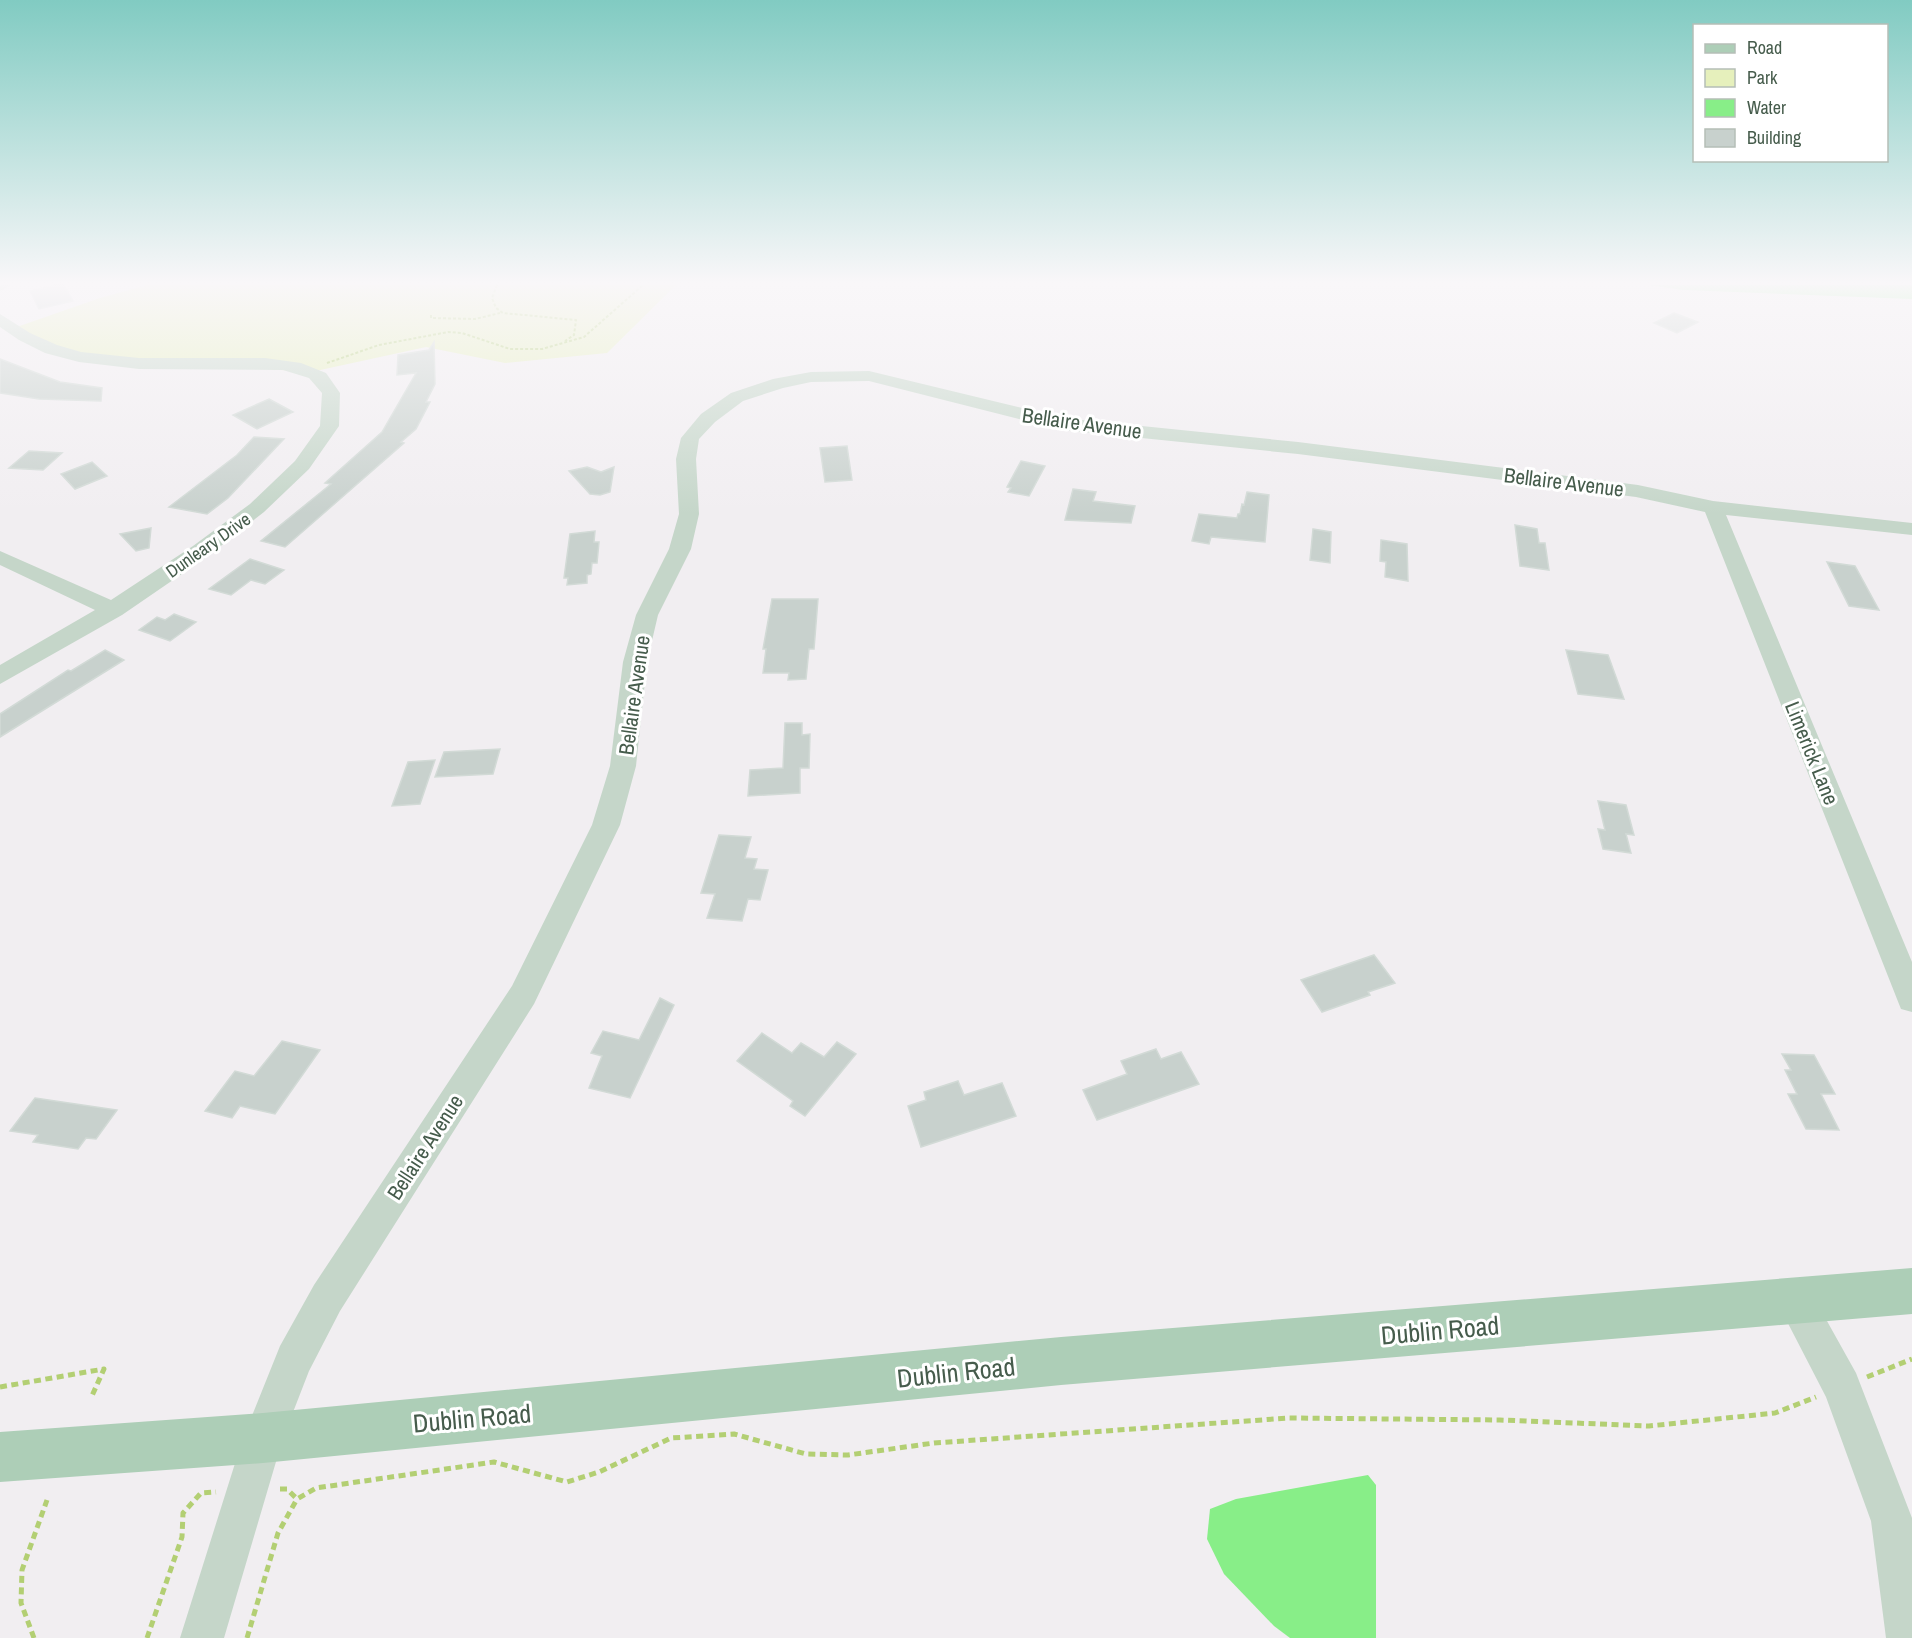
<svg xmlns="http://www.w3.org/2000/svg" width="1912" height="1638" font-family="'Archivo Narrow',sans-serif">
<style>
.green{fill:#e6f0bc}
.water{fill:#8e8}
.building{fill:#c8d1cd;stroke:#d2dad6;stroke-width:1.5}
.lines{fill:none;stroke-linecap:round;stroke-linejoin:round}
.path-far1{stroke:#b3cf73;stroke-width:2;stroke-dasharray:3 2;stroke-linecap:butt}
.path{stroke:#b3cf73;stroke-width:5;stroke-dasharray:7 4.5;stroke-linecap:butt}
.minor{fill:#c5d6c9;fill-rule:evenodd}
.major{fill:#adceb7;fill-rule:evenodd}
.labels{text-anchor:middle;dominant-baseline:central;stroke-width:6;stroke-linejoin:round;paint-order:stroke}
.far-street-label{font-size:18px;fill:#465c4c;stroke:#fff}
.street-label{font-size:21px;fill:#465c4c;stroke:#fff}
.near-street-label{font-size:26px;fill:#465c4c;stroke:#fff}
</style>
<rect width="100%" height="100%" fill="#f1eef1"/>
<polygon class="green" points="147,285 676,285 607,353 505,363 426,347 311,372 64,356 11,329 100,298"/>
<g class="water">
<polygon points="1649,285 1912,285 1912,299 1684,290"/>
<polygon points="1368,1475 1376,1485 1376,1638 1290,1638 1274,1626 1224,1574 1207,1539 1210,1509 1236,1499"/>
</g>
<g class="building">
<polygon points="55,285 64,285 73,301 39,309 30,291"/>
<polygon points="1674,313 1698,322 1677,333 1654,323"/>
<polygon points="434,342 435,384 426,402 430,402 416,429 401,442 404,443 285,547 261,541 331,484 325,483 382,432 416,373 397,375 398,355 429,350"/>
<polygon points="0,359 60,382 102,388 101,401 39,399 0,393"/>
<polygon points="269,399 293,412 257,429 233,415"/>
<polygon points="254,437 284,439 228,498 207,514 169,507 237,455"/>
<polygon points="847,446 852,480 825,482 820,448"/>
<polygon points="29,451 62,453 43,470 9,468"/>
<polygon points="1021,461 1045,466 1029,496 1008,492 1011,488 1007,487"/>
<polygon points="92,462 107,476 75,489 61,474"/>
<polygon points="587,467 601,472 614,467 610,492 600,495 590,494 569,471"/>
<polygon points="1073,489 1096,492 1093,501 1135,506 1131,523 1065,520"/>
<polygon points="1247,492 1269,495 1265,542 1211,537 1209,544 1192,541 1199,514 1237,518 1238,514 1240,514 1242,504 1244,505"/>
<polygon points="1515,525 1537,529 1539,543 1545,543 1549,570 1520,566"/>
<polygon points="151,528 149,548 136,551 120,534"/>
<polygon points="1313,529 1331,532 1330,563 1310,560"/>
<polygon points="595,531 594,542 599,542 597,563 592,563 591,574 587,575 587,583 567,585 568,578 564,578 570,534"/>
<polygon points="1381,540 1407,544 1408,581 1385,577 1386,562 1380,561"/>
<polygon points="250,559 284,570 265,584 251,580 231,595 209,589"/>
<polygon points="1827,562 1855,566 1879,610 1849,606"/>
<polygon points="772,599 818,599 814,649 809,649 806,679 788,680 789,673 763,673 766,649 763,649"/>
<polygon points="174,614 196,622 170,641 139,630 157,617 165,620"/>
<polygon points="105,650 124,660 0,737 0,714 68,670 71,671"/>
<polygon points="1566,650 1608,655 1624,699 1578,694"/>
<polygon points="785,723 802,723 802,735 810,734 809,768 800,768 800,793 748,796 750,770 783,768"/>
<polygon points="500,749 493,774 435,777 444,752"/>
<polygon points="435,760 420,804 392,806 408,762"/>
<polygon points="1598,801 1626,805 1634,835 1626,834 1631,853 1603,849 1598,829 1605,830"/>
<polygon points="719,835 751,837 745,858 757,859 754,869 768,870 760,900 748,899 742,921 707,918 715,894 701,893"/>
<polygon points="1374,955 1395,983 1368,992 1370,995 1322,1012 1301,980"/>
<polygon points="660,998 674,1005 630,1098 589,1088 602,1056 591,1053 603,1031 639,1040"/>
<polygon points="762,1033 792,1053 801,1043 824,1057 837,1042 856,1054 805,1116 790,1106 793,1101 737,1061"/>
<polygon points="282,1041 320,1050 275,1114 240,1106 232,1118 205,1111 235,1071 254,1076"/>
<polygon points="1156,1049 1161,1059 1181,1052 1199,1084 1097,1120 1083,1090 1127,1074 1121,1061"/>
<polygon points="1782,1054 1814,1055 1835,1094 1821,1094 1839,1130 1806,1129 1788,1094 1797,1094 1785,1070 1791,1070"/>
<polygon points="958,1081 964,1095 1002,1083 1016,1116 921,1147 908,1106 926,1100 924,1092"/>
<polygon points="35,1098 117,1110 96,1139 86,1138 78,1149 33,1142 38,1135 10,1131"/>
</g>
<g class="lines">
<g class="path-far1">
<polyline points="497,285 492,298 496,308 503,313 576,320 574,335 565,341"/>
<polyline points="431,315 431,318 475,319 500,313"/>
<polyline points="327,363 379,345 448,332 462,333 510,349 542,349 584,337 643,285"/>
</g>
<g class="path">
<polyline points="1867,1377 1912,1359"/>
<polyline points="0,1387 104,1369 91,1398"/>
<polyline points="280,1489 287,1489 297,1499 316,1488 494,1462 567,1482 599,1472 671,1438 734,1434 806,1454 848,1455 934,1443 1289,1418 1500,1420 1649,1426 1775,1413 1816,1397"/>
<polyline points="34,1638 21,1603 22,1570 47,1500"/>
<polyline points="147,1638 182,1537 183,1513 201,1493 216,1492"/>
<polyline points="247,1638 278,1533 297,1499"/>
</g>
<g class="minor">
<polygon points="0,285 12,285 0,291"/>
<polygon points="0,314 30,333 57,345 81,352 139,358 265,358 301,363 326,373 340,393 339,426 309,469 264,512 208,556 122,615 0,684 0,665 95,610 0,565 0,551 111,600 193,546 250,504 295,461 320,426 322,393 309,378 283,370 139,369 79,362 45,353 19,340 0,327"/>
<polygon points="869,371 1063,418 1298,442 1638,485 1713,501 1912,523 1912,535 1726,515 1912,962 1912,1012 1901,1009 1897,999 1705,512 1636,497 1298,454 1063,430 869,381 811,382 783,388 743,401 715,422 699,439 696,459 699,514 691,549 658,615 647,662 636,766 620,825 534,1004 340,1311 309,1371 283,1438 224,1638 180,1638 243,1438 280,1346 314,1285 512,986 592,825 610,766 623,662 636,615 669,549 679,514 676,459 681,438 701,414 731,393 773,379 811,372"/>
<polygon points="1795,1281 1808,1287 1856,1373 1912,1518 1912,1638 1886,1638 1871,1521 1826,1397 1776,1300 1782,1287"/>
</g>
<polygon class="major" points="1912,1268 1912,1314 1061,1385 263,1463 0,1482 0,1432 263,1413 1061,1337"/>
</g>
<linearGradient id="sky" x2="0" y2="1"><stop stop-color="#81cbc2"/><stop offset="0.55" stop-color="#f9f7f9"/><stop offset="1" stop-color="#f9f7f9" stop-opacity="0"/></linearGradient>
<rect width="1912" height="514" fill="url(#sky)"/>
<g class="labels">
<g class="far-street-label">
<text transform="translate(208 545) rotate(-35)">Dunleary Drive</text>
</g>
<g class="street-label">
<text transform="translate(1082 423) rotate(8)">Bellaire Avenue</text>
<text transform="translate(1564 482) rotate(7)">Bellaire Avenue</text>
<text transform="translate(634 695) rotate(-82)">Bellaire Avenue</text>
<text transform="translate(1812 753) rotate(68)">Limerick Lane</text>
<text transform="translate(425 1147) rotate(-57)">Bellaire Avenue</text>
</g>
<g class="near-street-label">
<text transform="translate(1440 1330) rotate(-5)">Dublin Road</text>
<text transform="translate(956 1372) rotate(-6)">Dublin Road</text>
<text transform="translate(472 1418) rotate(-5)">Dublin Road</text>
</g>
</g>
<rect x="1693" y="24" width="195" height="138" fill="#ffffff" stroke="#b5beb7" stroke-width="1.5"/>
<rect x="1705" y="44" width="30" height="9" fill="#adceb7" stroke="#b5beb7" stroke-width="1.5"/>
<text x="1747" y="54" font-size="18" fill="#465c4c">Road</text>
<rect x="1705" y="69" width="30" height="18" fill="#e6f0bc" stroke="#b5beb7" stroke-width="1.5"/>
<text x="1747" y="84" font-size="18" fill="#465c4c">Park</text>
<rect x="1705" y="99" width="30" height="18" fill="#88ee88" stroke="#b5beb7" stroke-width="1.5"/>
<text x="1747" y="114" font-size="18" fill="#465c4c">Water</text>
<rect x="1705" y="129" width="30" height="18" fill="#c8d1cd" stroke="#b5beb7" stroke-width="1.5"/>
<text x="1747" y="144" font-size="18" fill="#465c4c">Building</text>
</svg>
